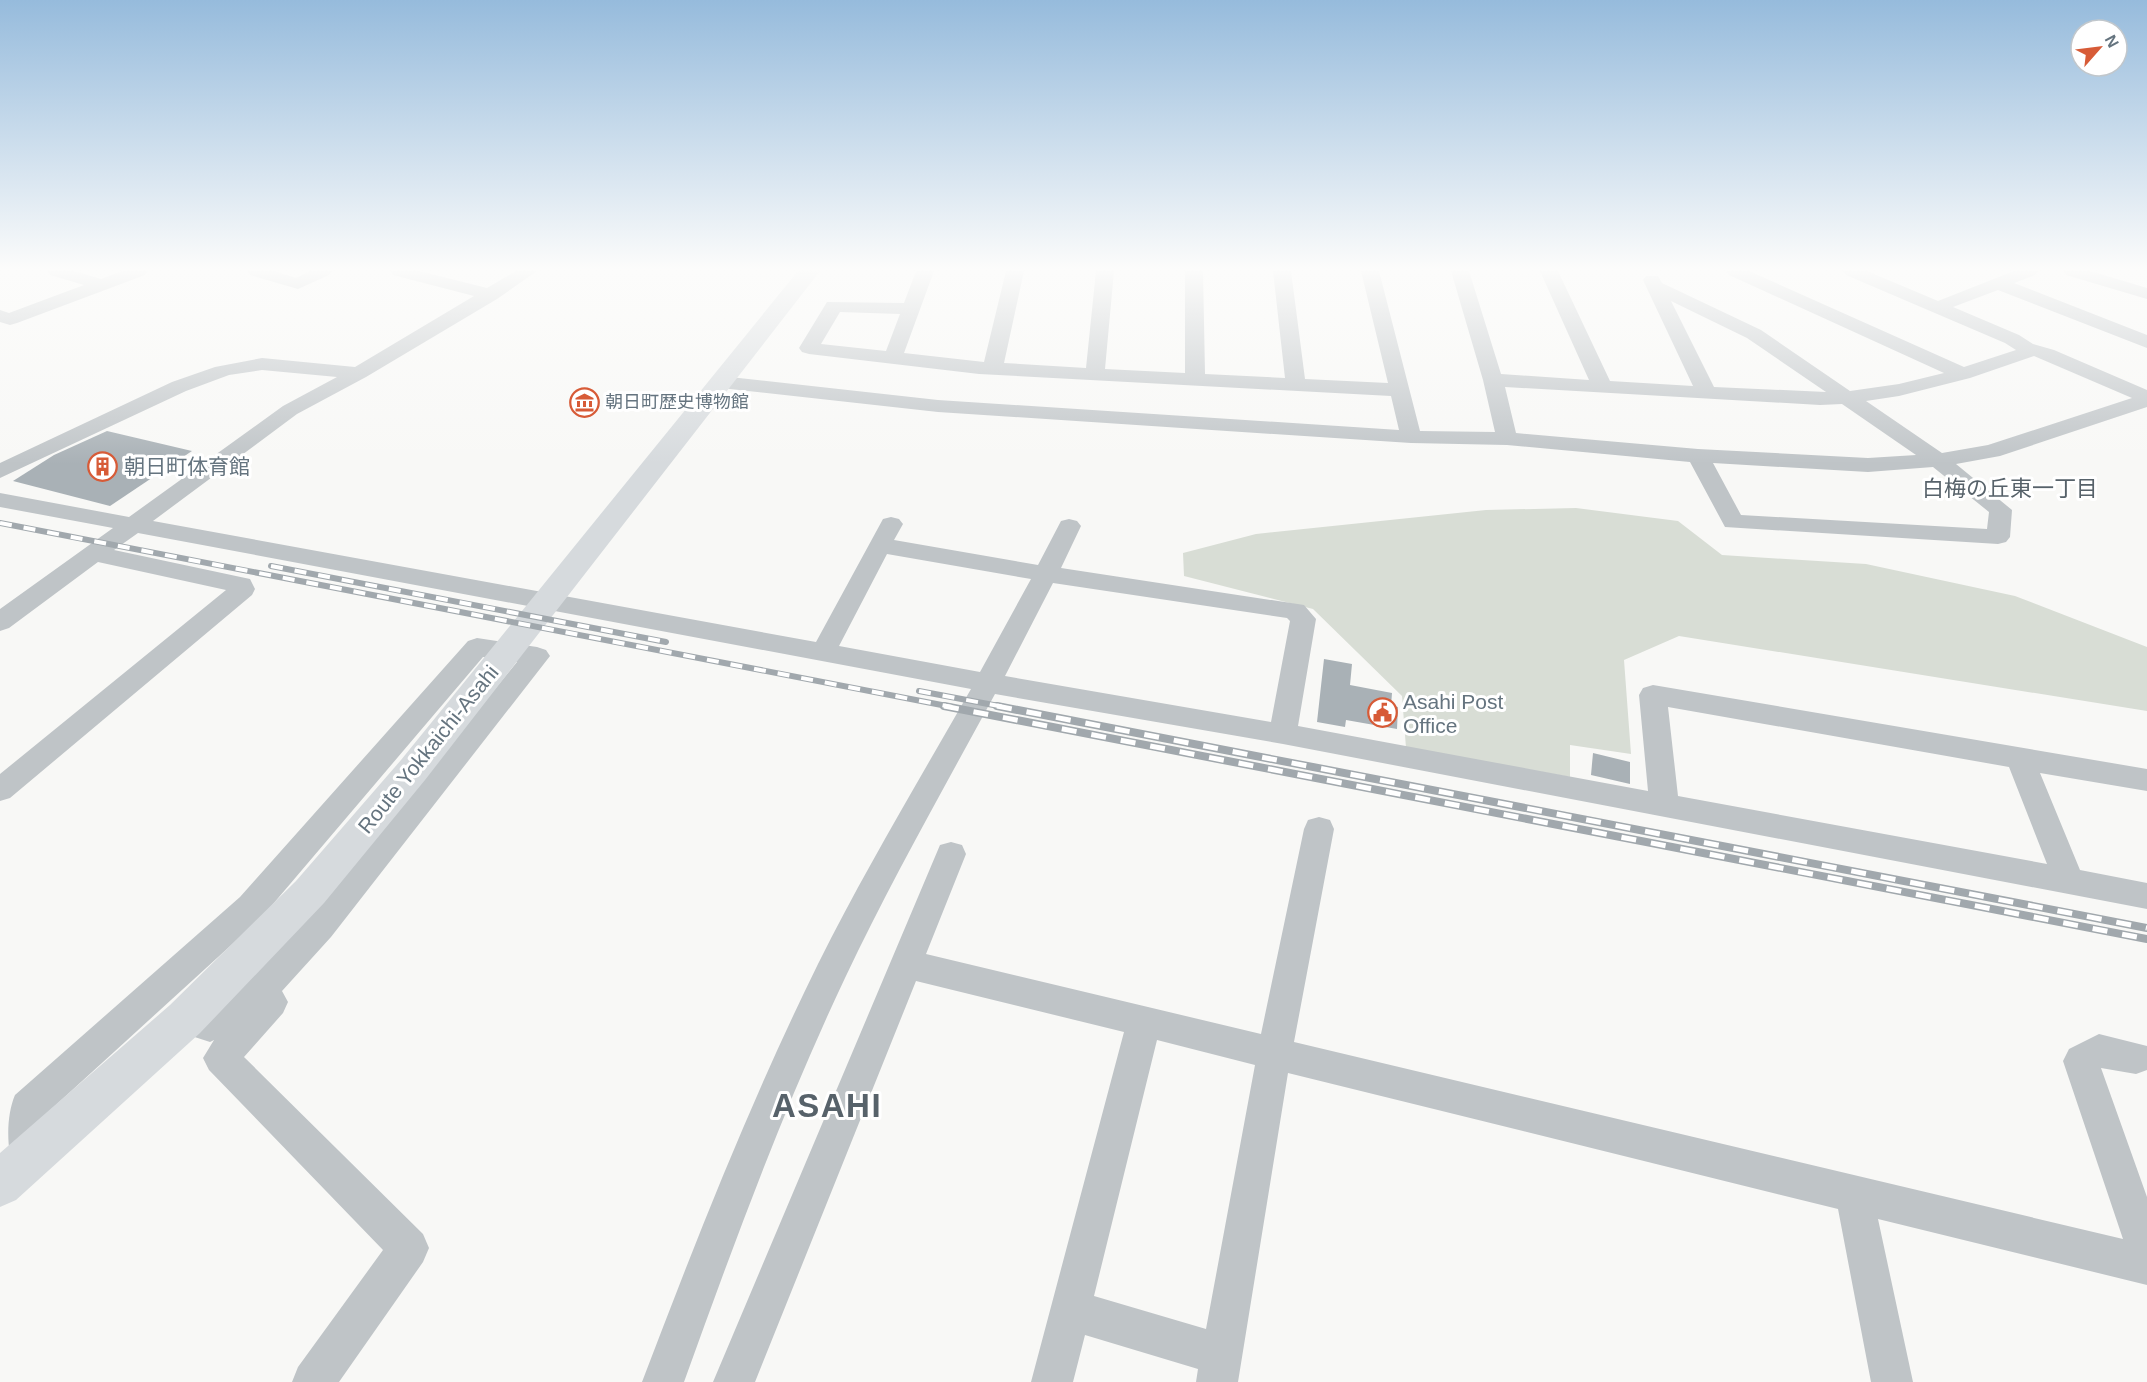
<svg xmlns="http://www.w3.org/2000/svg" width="2147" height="1382" font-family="Helvetica,'Noto Sans JP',sans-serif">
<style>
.green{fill:#d8ddd5}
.building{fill:#a9b1b6}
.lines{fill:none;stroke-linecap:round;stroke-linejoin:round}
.minor{fill:#bfc4c7;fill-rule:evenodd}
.major{fill:#d6dadd;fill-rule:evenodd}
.rail-far1-casing{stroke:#a1a8ad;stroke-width:6}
.rail-casing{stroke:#a1a8ad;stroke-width:8}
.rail-far1{stroke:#fff;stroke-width:4;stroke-dasharray:12;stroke-linecap:butt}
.rail{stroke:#fff;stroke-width:5;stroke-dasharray:15;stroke-linecap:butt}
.labels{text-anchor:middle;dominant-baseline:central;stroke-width:6;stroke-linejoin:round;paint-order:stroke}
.far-poi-label{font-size:18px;fill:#65747f;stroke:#fff;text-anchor:start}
.poi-label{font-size:21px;fill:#65747f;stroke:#fff;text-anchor:start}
.street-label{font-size:21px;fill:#65747f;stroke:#fff}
.neighbourhood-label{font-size:22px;fill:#57626a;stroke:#fff}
.near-district-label{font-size:33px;font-weight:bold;letter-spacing:1.5px;fill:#57626a;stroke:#fff}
</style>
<rect width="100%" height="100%" fill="#f8f8f6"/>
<polygon class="green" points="1576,508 1678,521 1722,555 1866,564 2015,596 2147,647 2147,711 1679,636 1624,660 1631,754 1570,745 1570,777 1406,748 1402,696 1313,609 1184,576 1183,553 1256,534 1486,510"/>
<g class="building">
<polygon points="107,431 192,451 110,506 13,481 54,455"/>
<polygon points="1324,659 1352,664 1350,685 1392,693 1391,706 1398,707 1397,729 1346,720 1345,727 1317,722"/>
<polygon points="1593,753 1630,762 1630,784 1591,775"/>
</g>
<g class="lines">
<g class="minor">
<polygon points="47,271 74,271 101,279 123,271 148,271 145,275 17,323 10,325 0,322 0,310 9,313 84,285 50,275"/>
<polygon points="247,271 274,271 296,278 310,271 332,271 329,275 298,289 250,275"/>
<path d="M390,271H419L487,288L516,271H537L497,299L366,377L297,414L153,521L816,642L883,519L891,517L899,519L903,524L894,540L1038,565L1061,521L1069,519L1077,521L1081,526L1061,568L1304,605L1316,619L1298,726L1648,791L1639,695L1643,688L1653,685L2147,769V791L2040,773L2080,870L2147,883V909L1283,744L995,694C944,788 891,881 845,978C783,1109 733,1246 684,1382H642C696,1240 751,1100 818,964C865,870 919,780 971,689L138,533L114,550L250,579L255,589L252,595L10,798L0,801V774L226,590L98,562L9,628L0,631V609L113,528L0,507V493L129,517L283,406L337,377L262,370L229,375L186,391L0,478V463L172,382L215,367L262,358L355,367L474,296L393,275ZM887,554L1031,579L980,672L839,646ZM1053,583L1287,618L1290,621L1271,722L1005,676ZM1668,707L2009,767L2047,864L1678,796Z"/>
<path d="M916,271H934L904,353L984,362L1006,271H1024L1004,363L1086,368L1096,271H1114L1105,369L1185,373V271H1203L1205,374L1285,378L1273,271H1291L1305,379L1388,383L1361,271H1379L1420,431L1495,432L1483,380L1451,271H1469L1501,374L1589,380L1540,271H1558L1610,381L1693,386L1643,280L1646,276H1658L1662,283L1761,330L1850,391L1899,384L1944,373L1729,275L1726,271H1749L1964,367L2016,350L2005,343L1846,275L1843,271H1867L1938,301L2014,271H2038L2035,275L2014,283L2147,335V348L1998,290L1953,307L2019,335L2033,344L2054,350L2147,390V407L2000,456L1956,464L2012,510L2010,537L2006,542L1998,544L1725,527L1690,462L1507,445L1411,443L938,412L721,388L714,386L711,382L714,378L721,376L938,400L1399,430L1391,396L979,374L809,354L802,352L799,348L827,302L904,303ZM1671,301L1747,338L1826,392L1714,387ZM840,312L900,314L886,351L821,344ZM2034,356L2132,398L1988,445L1942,453L1866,401L1899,396L1970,378ZM1505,387L1820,405L1842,404L1916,455L1868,458L1698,449L1516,433ZM1713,463L1868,472L1933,467L1989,512L1987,529L1741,515Z"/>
<polygon points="2063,271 2090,271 2147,288 2147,299 2066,275"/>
<path d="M477,638L537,647L546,650L550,656L331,937L282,991L288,1002L283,1013L244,1057L423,1234L429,1248L423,1262L339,1382H292L298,1367L383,1250L209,1070L203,1058L214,1040L210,1042L173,1030L168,1019L173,1008L185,1003L209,1010L227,1002L309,917L517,662L483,657L262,917L46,1114L47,1159L41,1172L28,1178L15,1172C6,1150 6,1116 15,1095L240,897L468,641Z"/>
<path d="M1319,817L1330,820L1334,829L1294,1042L2123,1239L2063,1061L2069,1049L2099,1034L2147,1046V1070L2136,1074L2101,1068L2147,1197V1285L1878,1219L1913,1382H1871L1838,1209L1288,1073L1238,1382H1196L1198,1369L1085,1335L1073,1382H1031L1124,1032L916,981L755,1382H713L940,845L951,842L962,845L966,854L926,954L1261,1034L1304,829L1308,820ZM1157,1040L1255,1065L1206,1329L1094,1296Z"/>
</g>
<polygon class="major" points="798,271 820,271 425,780 324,903 200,1033 16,1200 0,1207 0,1153 170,1005 296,881 401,760"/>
<defs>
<g id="rail-far1">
<polyline points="0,523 952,707"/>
<polyline points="271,566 666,642"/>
<polyline points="919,691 1004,707"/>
</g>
<g id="rail">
<polyline points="944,706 2147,939"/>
<polyline points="997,706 2147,928"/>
</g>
</defs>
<use href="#rail-far1" class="rail-far1-casing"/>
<use href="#rail" class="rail-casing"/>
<use href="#rail-far1" class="rail-far1"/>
<use href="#rail" class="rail"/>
</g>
<linearGradient id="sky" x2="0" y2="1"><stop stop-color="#96bbdc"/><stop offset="0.58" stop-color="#fcfcfb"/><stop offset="1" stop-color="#fcfcfb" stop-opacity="0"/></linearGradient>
<rect width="2147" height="464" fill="url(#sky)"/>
<defs>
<symbol id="museum-ring" viewBox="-11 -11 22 22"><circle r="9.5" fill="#fff" stroke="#d75b37" stroke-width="1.5"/><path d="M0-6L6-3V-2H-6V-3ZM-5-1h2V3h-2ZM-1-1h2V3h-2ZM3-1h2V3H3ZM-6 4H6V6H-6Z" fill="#d75b37"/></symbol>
<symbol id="building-ring" viewBox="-11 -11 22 22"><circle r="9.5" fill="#fff" stroke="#d75b37" stroke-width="1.5"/><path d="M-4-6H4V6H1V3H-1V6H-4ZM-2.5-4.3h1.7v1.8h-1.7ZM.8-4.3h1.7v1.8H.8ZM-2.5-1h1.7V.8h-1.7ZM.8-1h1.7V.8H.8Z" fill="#d75b37"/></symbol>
<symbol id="civic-ring" viewBox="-11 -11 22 22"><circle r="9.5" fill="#fff" stroke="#d75b37" stroke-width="1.5"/><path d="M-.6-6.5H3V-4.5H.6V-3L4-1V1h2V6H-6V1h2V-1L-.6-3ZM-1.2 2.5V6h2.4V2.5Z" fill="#d75b37"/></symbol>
</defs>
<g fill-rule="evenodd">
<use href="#museum-ring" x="568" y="386" width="33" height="33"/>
<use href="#building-ring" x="86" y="450" width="33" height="33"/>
<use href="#civic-ring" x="1366" y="696" width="33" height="33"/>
</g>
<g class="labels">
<g class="far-poi-label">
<text x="605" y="402">朝日町歴史博物館</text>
</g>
<g class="poi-label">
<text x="124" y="466">朝日町体育館</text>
<text x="1403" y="701">Asahi Post<tspan x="1403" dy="24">Office</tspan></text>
</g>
<g class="street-label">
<text transform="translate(428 749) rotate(-51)">Route Yokkaichi-Asahi</text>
</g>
<g class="neighbourhood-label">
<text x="2010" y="488">白梅の丘東一丁目</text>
</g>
<g class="near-district-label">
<text x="827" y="1105">ASAHI</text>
</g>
</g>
<g transform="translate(2099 48) rotate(62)"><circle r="28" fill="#ffffff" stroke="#c1c7cc" stroke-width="1.5"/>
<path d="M0-4.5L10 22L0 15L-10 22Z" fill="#d75b37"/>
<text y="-9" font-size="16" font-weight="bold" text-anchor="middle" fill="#65747f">N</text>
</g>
</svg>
